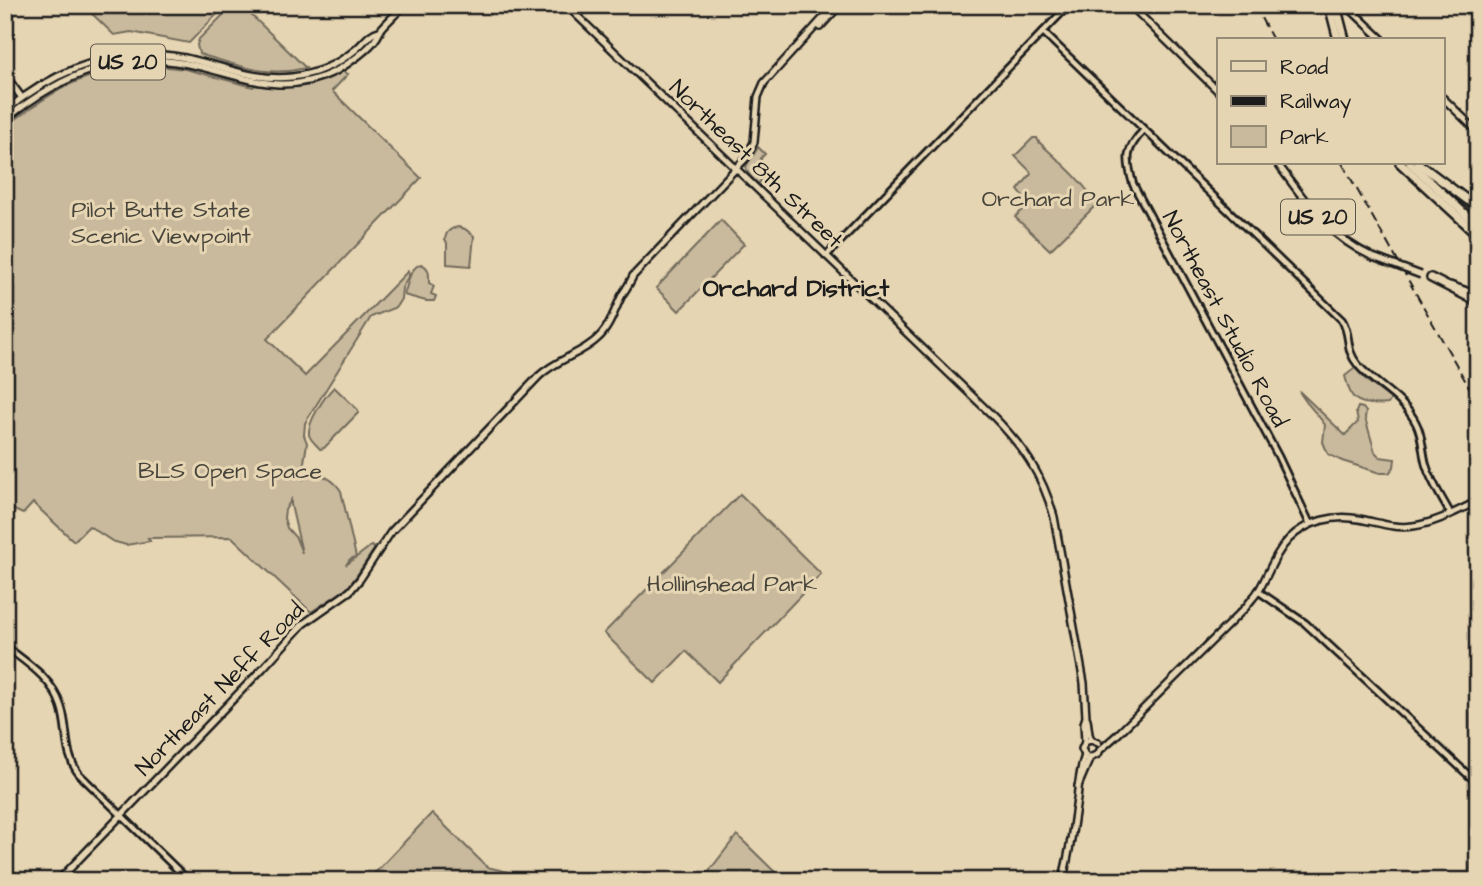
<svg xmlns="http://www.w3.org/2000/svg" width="1483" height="886" font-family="'Architects Daughter',sans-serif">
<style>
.green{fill:#c9ba9d;stroke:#726b5c;stroke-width:2;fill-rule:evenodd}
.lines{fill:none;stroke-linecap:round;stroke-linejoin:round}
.canal{stroke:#9e937d;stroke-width:3.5}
.minor-casing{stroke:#1c1c1c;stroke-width:10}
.major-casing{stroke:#1c1c1c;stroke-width:10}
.highway-casing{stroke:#1c1c1c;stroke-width:12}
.minor{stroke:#e6d5b2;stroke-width:4.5}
.major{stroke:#e6d5b2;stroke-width:5}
.highway{stroke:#e6d5b2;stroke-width:7}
.rail{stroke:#1c1c1c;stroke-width:2;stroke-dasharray:10 5;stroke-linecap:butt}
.major-bridge-casing{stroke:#1c1c1c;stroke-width:10;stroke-linecap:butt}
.major-bridge{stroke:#e6d5b2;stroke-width:5}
.labels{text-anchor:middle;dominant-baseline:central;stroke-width:6;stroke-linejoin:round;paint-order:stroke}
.shield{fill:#e6d5b2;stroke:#595449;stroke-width:2}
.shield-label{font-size:21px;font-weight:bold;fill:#1c1c1c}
.street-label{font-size:23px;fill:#1c1c1c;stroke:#e6d5b2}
.park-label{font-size:23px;fill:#47443c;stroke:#e6d5b2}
.neighbourhood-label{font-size:24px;font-weight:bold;fill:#1c1c1c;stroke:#e6d5b2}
</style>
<rect width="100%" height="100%" fill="#e6d5b2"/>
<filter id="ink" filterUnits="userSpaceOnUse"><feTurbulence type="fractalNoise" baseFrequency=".0143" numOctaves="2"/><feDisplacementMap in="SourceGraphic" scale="14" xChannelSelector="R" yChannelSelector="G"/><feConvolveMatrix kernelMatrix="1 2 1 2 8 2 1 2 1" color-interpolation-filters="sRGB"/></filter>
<g filter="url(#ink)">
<g class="green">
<polygon points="83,5 226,5 189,43 131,32 114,35"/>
<path d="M233,5H241L306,68C265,78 238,65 199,54L197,45L199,39Z"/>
<path d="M151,65L185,69L253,87L256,85C287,88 314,86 342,71L348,74L332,91L421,178L267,339L305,376L408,271L409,275L402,288L401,299L396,307L371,317L305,423L304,435L307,443L302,475L303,479C318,472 331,476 341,491L356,557L350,559L346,565L371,546L375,548L349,587L311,612L232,537L148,538L150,541L126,545L112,541L89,526L74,541L33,503L23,514L5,506V128C51,90 90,68 151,65ZM291,500V505L302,553L296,538L287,528L284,518L285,510Z"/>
<path d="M1033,138H1037L1039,142C1060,162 1081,179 1097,204L1050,250L1015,217L1029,204L1018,190L1031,174L1030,171L1015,156Z"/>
<path d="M758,147L765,154L761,158V164L770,171L758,184C737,164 748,168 758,147Z"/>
<polygon points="721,220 744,244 679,311 656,288"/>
<path d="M458,227L465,229L474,236L471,266L447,264V243L445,239C446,231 451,228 458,227Z"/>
<path d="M421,264C430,268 429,273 429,283L434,286L431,294L436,296L434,301H426L404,295C408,284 409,268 421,264Z"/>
<path d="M1355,368L1367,381L1391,399L1388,404C1378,405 1362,405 1354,398C1349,393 1347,383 1345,376Z"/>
<path d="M334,387L358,410V413L324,448L320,449C316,444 311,441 309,435C307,422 325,396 334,387Z"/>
<path d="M1299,391L1345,435L1358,422L1356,412L1358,407L1363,408L1366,412L1365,418L1375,452L1380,457L1395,459L1394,467L1389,473H1380L1342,461L1328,454L1323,442L1325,425C1317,413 1306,404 1299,391Z"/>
<polygon points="740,494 821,574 718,682 686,651 655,683 604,633"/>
<polygon points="432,813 487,867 547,881 379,881 370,878"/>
<polygon points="737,835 784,881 704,881 706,875"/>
</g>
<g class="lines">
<polyline class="canal" points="1469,881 1475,830 1471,717 1473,699 1478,685"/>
<defs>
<g id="minor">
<path d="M1043,32L1342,320C1352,337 1344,348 1358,365C1376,386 1403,397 1416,423C1423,436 1422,451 1426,465C1431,482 1442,498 1450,513"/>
<path d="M1144,130C1125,149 1126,159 1133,184L1278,456L1310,524"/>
<polyline points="826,256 1069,5"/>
<polyline points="1258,591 1305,623 1478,784"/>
<path d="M5,646C27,663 52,678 61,706C69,730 63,753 79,774L189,881"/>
</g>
<g id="major">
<path d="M566,5L991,414C1022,445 1042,473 1054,517L1084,683L1086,717L1084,723L1085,742"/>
<polyline points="1130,5 1219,92"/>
<polyline points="1346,5 1383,40"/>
<polyline points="820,27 840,5"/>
<polyline points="5,75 22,98"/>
<polyline points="1443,98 1478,132"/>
<path d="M5,111C62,65 126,42 198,61C230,69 259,81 292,77C316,74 337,65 355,50C363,44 369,33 379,31"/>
<path d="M5,120C61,74 124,48 197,66C249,78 283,97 336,71C348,64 370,49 377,37C379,34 380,31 382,28C389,20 397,13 404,5"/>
<path d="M1277,163C1308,204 1325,234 1373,257"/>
<polyline points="1450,285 1478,295"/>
<polyline points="1087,719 1089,734 1091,740"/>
<polyline points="1085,755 1082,749 1085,742 1091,740 1098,743"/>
<path d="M1078,786L1090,758L1098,754L1100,750L1118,734L1246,607C1250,601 1255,596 1259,590C1269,573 1275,553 1289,539C1307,521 1335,514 1359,519C1377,522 1394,529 1413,526C1436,523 1457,511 1478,501"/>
<path d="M58,881L263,668L303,624L350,591L360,579L391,532L539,376C557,359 582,354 598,338C610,327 615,309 622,295C626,289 630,283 633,276L746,158L754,142L758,97L764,83L835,5"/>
<path d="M1062,881C1070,854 1073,826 1077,799C1079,782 1079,772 1085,755"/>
</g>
<g id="highway">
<polyline points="1329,5 1338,40"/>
<polyline points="1336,5 1345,40"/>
<polyline points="1400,163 1478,235"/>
<polyline points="1410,163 1478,226"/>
<polyline points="1418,163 1478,208"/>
<polyline points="1431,278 1478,302"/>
</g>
</defs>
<use href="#minor" class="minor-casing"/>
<use href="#major" class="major-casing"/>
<use href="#highway" class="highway-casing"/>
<use href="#minor" class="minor"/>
<use href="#major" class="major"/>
<use href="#highway" class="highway"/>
<g class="rail">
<polyline points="1254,5 1273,40"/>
<polyline points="1342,163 1478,403"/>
</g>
<defs>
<polyline id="major-bridge" points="1373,257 1421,275"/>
</defs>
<use href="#major-bridge" class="major-bridge-casing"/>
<use href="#major-bridge" class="major-bridge"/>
</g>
</g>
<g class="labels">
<g class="shield">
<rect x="91" y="44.5" width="74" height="35" rx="5"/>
<rect x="1281" y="199.5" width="74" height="35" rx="5"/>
</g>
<g class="shield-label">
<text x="128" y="62">US 20</text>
<text x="1318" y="217">US 20</text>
</g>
<g class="street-label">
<text transform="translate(756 164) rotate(44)">Northeast 8th Street</text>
<text transform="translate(1225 319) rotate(62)">Northeast Studio Road</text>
<text transform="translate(220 689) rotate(-46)">Northeast Neff Road</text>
</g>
<g class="park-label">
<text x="1058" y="199">Orchard Park</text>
<text x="161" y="210">Pilot Butte State<tspan x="161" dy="26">Scenic Viewpoint</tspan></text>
<text x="230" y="471">BLS Open Space</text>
<text x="732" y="584">Hollinshead Park</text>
</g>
<g class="neighbourhood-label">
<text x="796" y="289">Orchard District</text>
</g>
</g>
<rect width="1483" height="886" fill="none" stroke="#e6d5b2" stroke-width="28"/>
<rect x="14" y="14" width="1455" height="858" fill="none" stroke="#1c1c1c" stroke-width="2.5" filter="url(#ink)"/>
<rect x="1217" y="38" width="228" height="126" fill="#e6d5b2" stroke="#958b76" stroke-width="2"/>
<rect x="1231" y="61" width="35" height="10" fill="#e6d5b2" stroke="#958b76" stroke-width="2"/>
<text x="1280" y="74" font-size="21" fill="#1c1c1c">Road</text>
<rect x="1231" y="96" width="35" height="10" fill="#1c1c1c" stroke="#958b76" stroke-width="2"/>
<text x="1280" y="108" font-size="21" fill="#1c1c1c">Railway</text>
<rect x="1231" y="126" width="35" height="21" fill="#c9ba9d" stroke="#958b76" stroke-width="2"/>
<text x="1280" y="144" font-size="21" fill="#1c1c1c">Park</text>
</svg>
